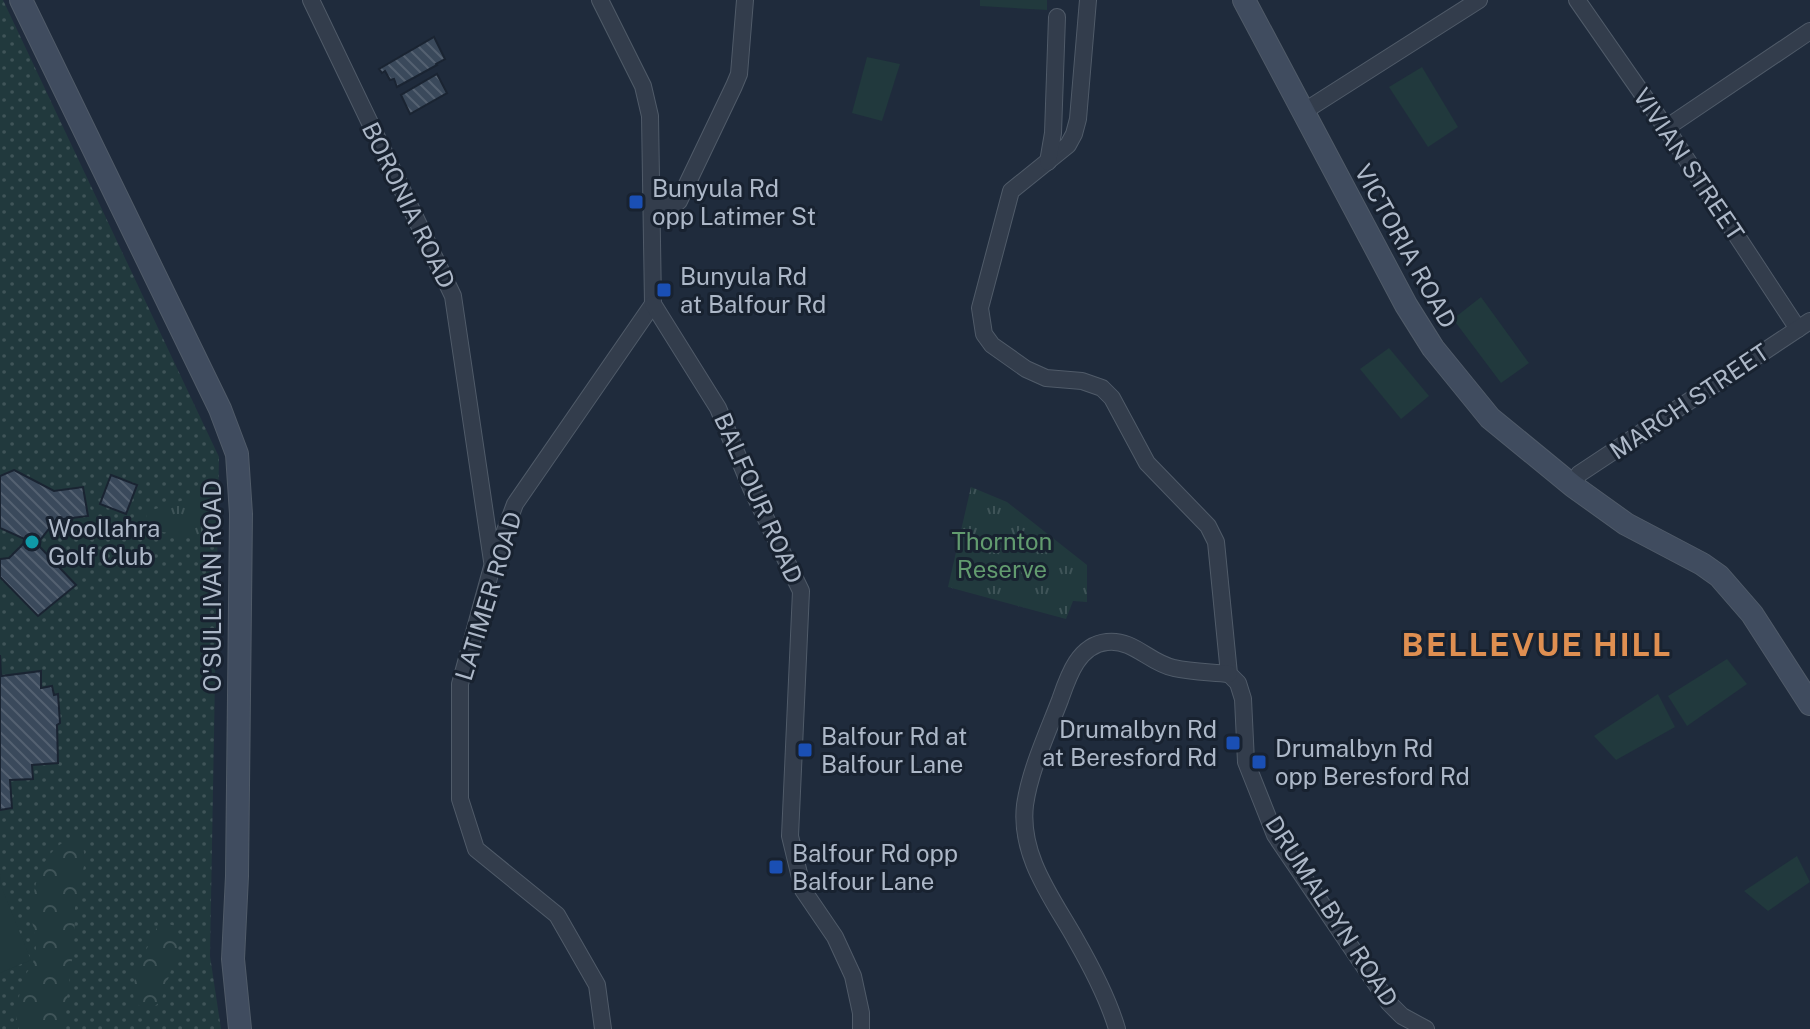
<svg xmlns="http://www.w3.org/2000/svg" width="1810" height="1029" font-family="'Public Sans',sans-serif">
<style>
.grass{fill:url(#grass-dots)}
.forest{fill:url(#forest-crowns)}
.park{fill:url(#park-tufts)}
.garden{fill:#21393d}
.building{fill:url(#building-back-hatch);stroke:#1a2432;stroke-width:2}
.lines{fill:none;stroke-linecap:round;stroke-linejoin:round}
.street-casing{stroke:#505b69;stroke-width:18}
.secondary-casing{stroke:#505b69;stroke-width:24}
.street{stroke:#333d4c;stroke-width:16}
.secondary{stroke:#404c5f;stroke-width:22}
.transit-dot{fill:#1a4fb4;stroke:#182230;stroke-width:3}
.culture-dot{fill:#0f9aa8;stroke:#182230;stroke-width:3}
.labels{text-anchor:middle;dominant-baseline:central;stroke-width:6;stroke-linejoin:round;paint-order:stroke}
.street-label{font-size:24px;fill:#adb8c8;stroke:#182230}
.poi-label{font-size:24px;fill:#adb8c8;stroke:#182230;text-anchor:start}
.park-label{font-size:24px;fill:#629b6f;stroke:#182230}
.district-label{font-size:32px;font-weight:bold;letter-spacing:2px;fill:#df8f51;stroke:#182230}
</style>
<defs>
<pattern id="grass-dots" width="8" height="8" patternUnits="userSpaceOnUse" patternTransform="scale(2)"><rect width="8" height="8" fill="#21393d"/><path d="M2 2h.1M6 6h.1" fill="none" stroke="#3f5458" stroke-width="1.8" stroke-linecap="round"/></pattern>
<pattern id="forest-crowns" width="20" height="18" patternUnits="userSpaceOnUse" patternTransform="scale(2)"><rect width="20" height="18" fill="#21393d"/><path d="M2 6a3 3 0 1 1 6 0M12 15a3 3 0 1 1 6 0" fill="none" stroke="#3f5458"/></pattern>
<pattern id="park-tufts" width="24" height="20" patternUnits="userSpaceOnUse" patternTransform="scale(2)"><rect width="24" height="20" fill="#21393d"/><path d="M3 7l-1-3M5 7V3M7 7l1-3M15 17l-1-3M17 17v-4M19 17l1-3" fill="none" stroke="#3f5458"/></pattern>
<pattern id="building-back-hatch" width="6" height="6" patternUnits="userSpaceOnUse" patternTransform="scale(2)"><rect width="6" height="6" fill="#3a495b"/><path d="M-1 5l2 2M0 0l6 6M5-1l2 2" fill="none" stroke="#546171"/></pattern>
</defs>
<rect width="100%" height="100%" fill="#1f2b3c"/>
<polygon class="grass" points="0,0 3,0 219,457 210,956 221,1029 0,1029"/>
<g class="forest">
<path d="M70,838L83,844L85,861L75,908L74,945L63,1029H19L16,1022C18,1009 18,992 24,979C27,970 33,966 35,956C38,944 33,931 32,919C32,886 40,854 70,838Z"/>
<path d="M165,923L175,926L181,939L161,1001L151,1009C111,1007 150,946 157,927Z"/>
</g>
<g class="park">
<polygon points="971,487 1007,502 1087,565 1087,602 1073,601 1066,619 948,587"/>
<polygon points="206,493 215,527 201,537 147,530 146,512"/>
</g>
<g class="garden">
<polygon points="980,0 1047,0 1047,10 980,6"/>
<polygon points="867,57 900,64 882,121 852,113"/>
<polygon points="1422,67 1458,127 1428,147 1389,87"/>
<polygon points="1481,297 1529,363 1501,383 1453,319"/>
<polygon points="1389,348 1429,396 1401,419 1360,369"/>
<polygon points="1727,659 1747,684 1687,726 1668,696"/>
<polygon points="1658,694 1675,727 1616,760 1594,736"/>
<polygon points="1797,856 1810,882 1768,911 1744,891"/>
<polygon points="0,874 1,886 31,960 0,973"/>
</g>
<g class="building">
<polygon points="434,37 445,59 436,64 437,65 397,87 394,79 390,80 385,71 382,73 379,69"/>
<polygon points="437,74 447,93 410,114 401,95"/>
<polygon points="14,470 54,491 83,487 88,516 56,520 37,544 76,585 38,616 0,577 0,559 9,558 27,540 0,528 0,476"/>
<polygon points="111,475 137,485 126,514 100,504"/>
<polygon points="0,655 1,676 41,671 41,688 52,686 54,695 58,694 60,723 57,725 58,763 32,765 33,779 10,780 12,808 0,810"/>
</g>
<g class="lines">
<defs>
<g id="street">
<polyline points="311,0 453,296 492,561"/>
<polyline points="600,0 643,86 650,116 653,304 515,504 493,563 460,684 460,799 476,849 557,915 597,985 603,1029"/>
<polyline points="1088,0 1078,119 1074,134 1068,145 1011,191 980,308 984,334 992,345 1026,369 1046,378 1082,381 1102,388 1112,398 1147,463 1208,526 1216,542 1229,674 1238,683 1243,699 1246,762 1275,835 1389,1003 1402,1016 1426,1029"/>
<polyline points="1577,0 1666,128 1798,329"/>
<polyline points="1303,112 1479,0"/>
<polyline points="1666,128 1810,31"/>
<polyline points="1048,162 1053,133 1057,17"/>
<polyline points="652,206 673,206 679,201 734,86 739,74 745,0"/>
<polyline points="653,304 718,408 751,488 801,591 790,836 803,890 835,937 853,976 861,1013 861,1029"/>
<polyline points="1573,486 1579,474 1810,321"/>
<path d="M1117,1029C1108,998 1092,968 1076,940C1053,899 1019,856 1025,805C1030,770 1047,734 1060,700C1068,677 1078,645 1107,642C1134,639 1149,663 1174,668C1191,672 1211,672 1229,674"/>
</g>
<g id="secondary">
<polyline points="21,0 220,409 237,454 241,514 237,876 233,959 240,1029"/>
<polyline points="1244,0 1406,305 1433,348 1490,418 1573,486 1626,524 1702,564 1719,576 1752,614 1810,704"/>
</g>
</defs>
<use href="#street" class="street-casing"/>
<use href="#secondary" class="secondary-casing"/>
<use href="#street" class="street"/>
<use href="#secondary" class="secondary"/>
</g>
<g class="transit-dot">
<rect x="628" y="194" width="16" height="16" rx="4"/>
<rect x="656" y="282" width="16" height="16" rx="4"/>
<rect x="1225" y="735" width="16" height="16" rx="4"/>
<rect x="797" y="742" width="16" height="16" rx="4"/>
<rect x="1251" y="754" width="16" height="16" rx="4"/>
<rect x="768" y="859" width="16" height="16" rx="4"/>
</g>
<circle class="culture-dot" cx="32" cy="542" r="8"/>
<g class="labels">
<g class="street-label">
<text transform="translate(1689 164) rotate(56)">VIVIAN STREET</text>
<text transform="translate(409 205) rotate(64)">BORONIA ROAD</text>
<text transform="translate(1406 246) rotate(61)">VICTORIA ROAD</text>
<text transform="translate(1689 401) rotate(-34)">MARCH STREET</text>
<text transform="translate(759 498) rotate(66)">BALFOUR ROAD</text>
<text transform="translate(212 586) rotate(-90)">O'SULLIVAN ROAD</text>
<text transform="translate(488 596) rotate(-73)">LATIMER ROAD</text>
<text transform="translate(1332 911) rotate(57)">DRUMALBYN ROAD</text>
</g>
<g class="poi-label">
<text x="652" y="188">Bunyula Rd<tspan x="652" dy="28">opp Latimer St</tspan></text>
<text x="680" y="276">Bunyula Rd<tspan x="680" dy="28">at Balfour Rd</tspan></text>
<text x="48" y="528">Woollahra<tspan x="48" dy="28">Golf Club</tspan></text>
<text x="1217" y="729" text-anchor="end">Drumalbyn Rd<tspan x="1217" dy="28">at Beresford Rd</tspan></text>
<text x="821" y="736">Balfour Rd at<tspan x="821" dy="28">Balfour Lane</tspan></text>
<text x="1275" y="748">Drumalbyn Rd<tspan x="1275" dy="28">opp Beresford Rd</tspan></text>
<text x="792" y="853">Balfour Rd opp<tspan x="792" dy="28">Balfour Lane</tspan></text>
</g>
<g class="park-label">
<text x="1002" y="541">Thornton<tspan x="1002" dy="28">Reserve</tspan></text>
</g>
<g class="district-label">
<text x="1537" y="644">BELLEVUE HILL</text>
</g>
</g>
</svg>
